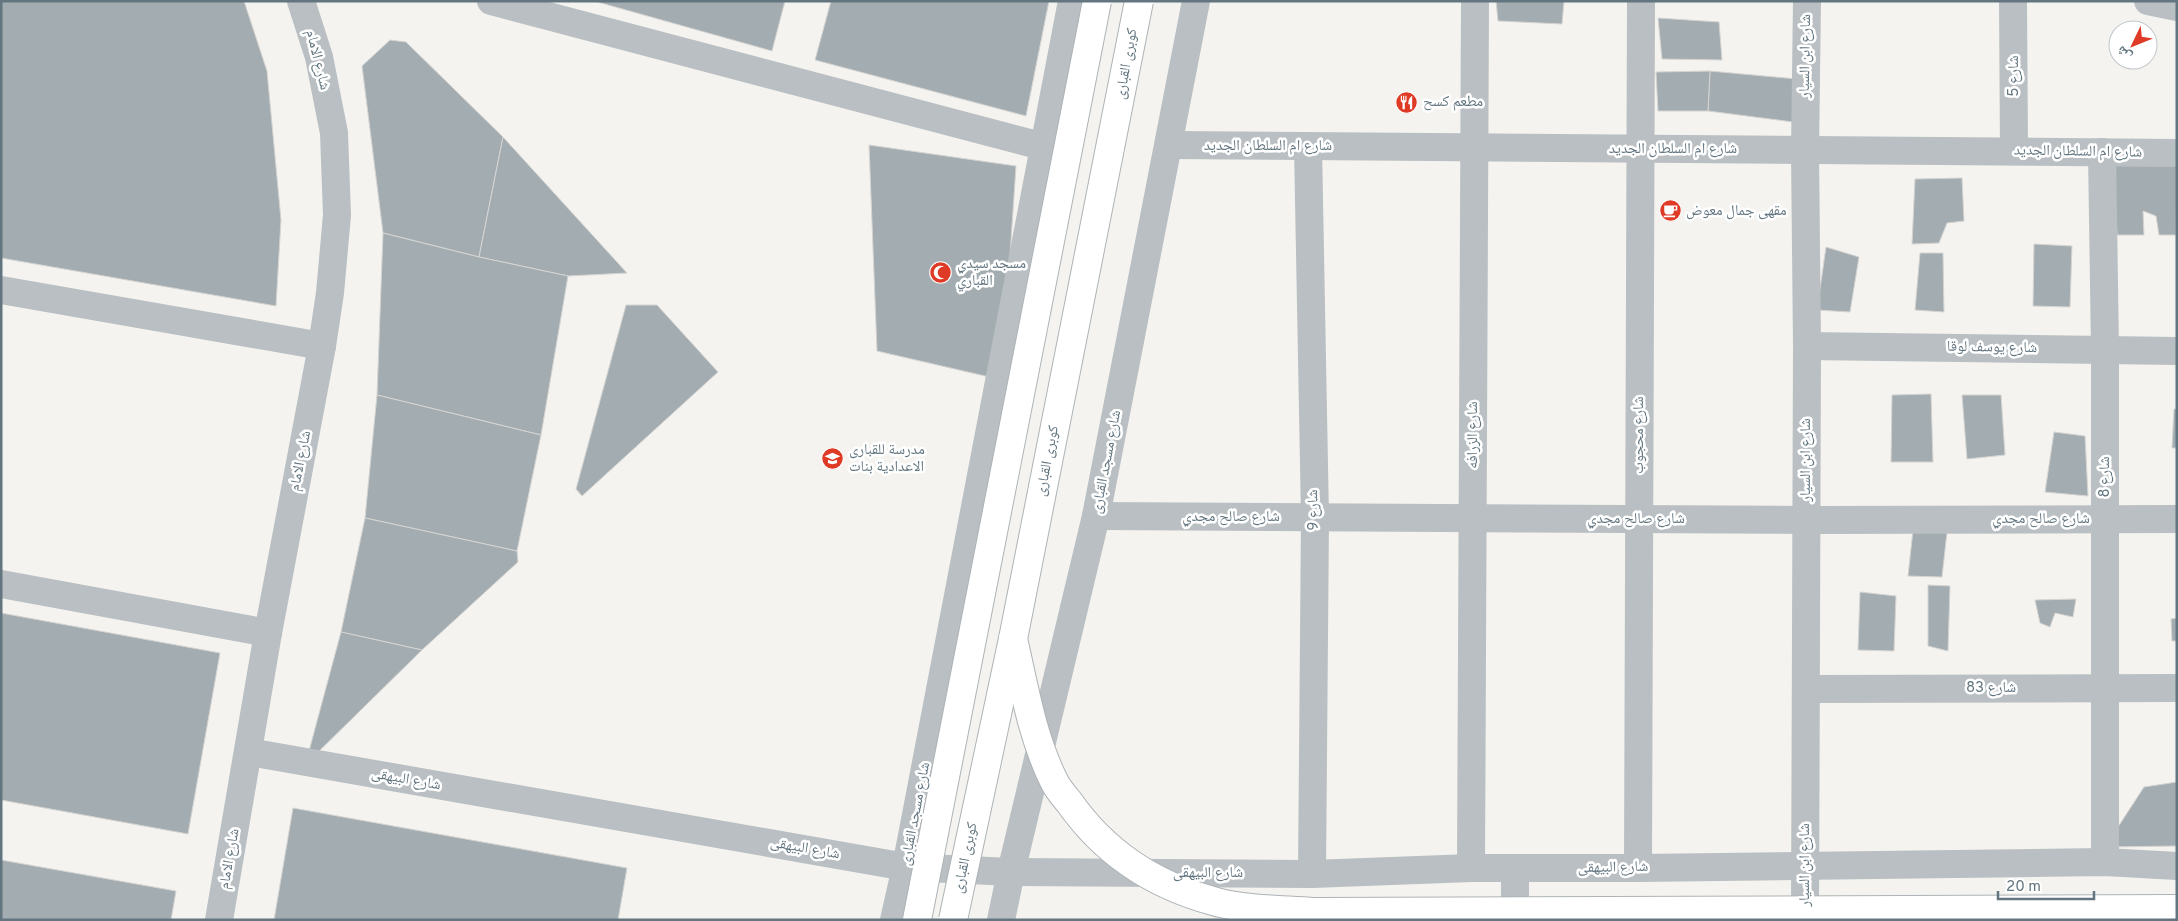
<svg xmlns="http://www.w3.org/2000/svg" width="2178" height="921" font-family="Overpass,'Noto Naskh Arabic',sans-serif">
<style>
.building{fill:#a3adb1;stroke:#d5d4d2}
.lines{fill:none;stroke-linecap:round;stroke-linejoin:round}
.minor{stroke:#b9bfc2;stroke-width:28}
.major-bridge-casing{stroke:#adb3b6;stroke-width:30;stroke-linecap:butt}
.major-bridge{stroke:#fff;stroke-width:28}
.labels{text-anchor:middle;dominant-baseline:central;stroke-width:5;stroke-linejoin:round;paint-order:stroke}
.street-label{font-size:15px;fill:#637680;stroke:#fff}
.poi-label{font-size:15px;fill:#637680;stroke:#fff;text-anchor:start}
</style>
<rect width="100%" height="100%" fill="#f4f3ef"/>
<g class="building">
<polygon points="1,1 244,1 267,71 281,220 276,306 1,258"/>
<polygon points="594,1 785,1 772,51"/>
<polygon points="831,1 1049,1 1026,116 815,60"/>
<polygon points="1496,1 1564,1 1562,24 1498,21"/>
<polygon points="1658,18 1719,22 1722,60 1662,59"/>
<polygon points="390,40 406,42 503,137 479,257 383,233 362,66"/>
<polygon points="1710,71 1797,79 1793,122 1708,111"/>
<polygon points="1710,71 1708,111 1658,111 1656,72"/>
<polygon points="503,137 627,273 568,276 479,257"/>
<polygon points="869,145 1016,166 1006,316 998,379 877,351"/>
<polygon points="2114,164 2177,166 2176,235 2159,235 2156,216 2143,211 2144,235 2117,235"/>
<polygon points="1962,178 1964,221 1947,223 1939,243 1912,244 1915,179"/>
<polygon points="383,233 479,257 568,276 541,435 377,395"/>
<polygon points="2034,244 2072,246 2070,307 2033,306"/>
<polygon points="1826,247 1859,257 1850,312 1817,310"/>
<polygon points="1920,253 1943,253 1944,312 1915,310"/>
<polygon points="626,305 657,305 718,372 582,496 576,489"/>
<polygon points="1931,394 1933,462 1891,462 1892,395"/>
<polygon points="377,395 541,435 517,551 365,518"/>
<polygon points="1962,395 2001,395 2005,455 1967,459"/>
<polygon points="2174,409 2177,409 2177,448 2172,448"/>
<polygon points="2054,432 2085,436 2088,496 2045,492"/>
<polygon points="365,518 517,551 518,562 422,650 341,632"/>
<polygon points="1913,530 1947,532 1942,577 1908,576"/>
<polygon points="1928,585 1950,586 1948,651 1928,646"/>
<polygon points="1860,592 1896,596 1894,651 1858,650"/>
<polygon points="2076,599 2073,617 2055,613 2050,627 2040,623 2035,600"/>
<polygon points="1,613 220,653 188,834 1,800"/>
<polygon points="2177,618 2177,641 2172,641 2171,619"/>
<polygon points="341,632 422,650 307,763 309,751"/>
<polygon points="2177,782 2177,846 2105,847 2144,787"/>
<polygon points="293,808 627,868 618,920 274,920"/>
<polygon points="1,860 176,891 171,920 1,920"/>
</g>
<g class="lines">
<g class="minor">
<polyline points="491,1 1045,147"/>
<polyline points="2013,1 2014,151"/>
<polyline points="2148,1 2177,7"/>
<polyline points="1169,145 2177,153"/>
<polyline points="1308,146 1315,518 1312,874"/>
<polyline points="2102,152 2105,349 2105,862"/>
<polyline points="1,290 322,346"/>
<polyline points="1807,346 2177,351"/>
<polyline points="1096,516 1806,520 2177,519"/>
<polyline points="1,584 268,633"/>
<polyline points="1806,689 2177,688"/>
<polyline points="249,752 906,867 1011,872 1312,874 1471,868 1638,868 2105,862 2177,866"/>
<polyline points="1471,868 1475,1"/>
<polyline points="1638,868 1641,1"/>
<polyline points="219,920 268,633 322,346 330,293 337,215 334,133 319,57 301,1"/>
<polyline points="894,920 906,867 1072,1"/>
<polyline points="1001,920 1011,872 1096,516 1196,1"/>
<polyline points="1515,920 1515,869"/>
<polyline points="1805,920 1807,346 1805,150 1807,1"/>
</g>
<defs>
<g id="major-bridge">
<path d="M1013,639C1024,686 1032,737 1054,781C1057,788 1064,796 1069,802C1104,852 1154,885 1213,901C1242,910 1287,910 1318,912L2177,909"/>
<polyline points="917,920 1097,1"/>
<polyline points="953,920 1013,639 1139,1"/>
</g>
</defs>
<use href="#major-bridge" class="major-bridge-casing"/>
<use href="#major-bridge" class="major-bridge"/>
</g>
<defs>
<symbol id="restaurant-disc" viewBox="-11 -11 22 22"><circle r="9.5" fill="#de3a25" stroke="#fff"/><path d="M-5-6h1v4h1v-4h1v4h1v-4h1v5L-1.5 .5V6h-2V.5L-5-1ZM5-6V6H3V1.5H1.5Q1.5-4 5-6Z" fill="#fff"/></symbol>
<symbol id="cafe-disc" viewBox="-11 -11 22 22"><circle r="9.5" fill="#de3a25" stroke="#fff"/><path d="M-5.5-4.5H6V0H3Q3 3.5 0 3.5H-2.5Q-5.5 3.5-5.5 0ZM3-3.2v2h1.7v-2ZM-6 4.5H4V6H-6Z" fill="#fff"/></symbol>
<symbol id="mosque-disc" viewBox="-11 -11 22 22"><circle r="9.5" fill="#de3a25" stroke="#fff"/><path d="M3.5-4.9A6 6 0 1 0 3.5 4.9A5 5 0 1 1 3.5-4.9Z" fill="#fff"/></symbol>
<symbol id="school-disc" viewBox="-11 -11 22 22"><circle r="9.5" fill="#de3a25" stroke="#fff"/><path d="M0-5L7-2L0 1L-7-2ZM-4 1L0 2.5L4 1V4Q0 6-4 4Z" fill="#fff"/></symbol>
</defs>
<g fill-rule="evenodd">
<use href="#restaurant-disc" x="1394" y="90" width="25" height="25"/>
<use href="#cafe-disc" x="1658" y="198" width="25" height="25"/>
<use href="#mosque-disc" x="928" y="260" width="25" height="25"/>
<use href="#school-disc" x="820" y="446" width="25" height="25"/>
</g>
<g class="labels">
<g class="street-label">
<text transform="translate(1806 56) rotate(-89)">شارع ابن السيار</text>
<text transform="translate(317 60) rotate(76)">شارع الامام</text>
<text transform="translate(1127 64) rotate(-80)">كوبرى القبارى</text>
<text transform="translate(2014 76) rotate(-90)">شارع 5</text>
<text x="1268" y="146">شارع ام السلطان الجديد</text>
<text x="1673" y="149">شارع ام السلطان الجديد</text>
<text transform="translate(2078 152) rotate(1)">شارع ام السلطان الجديد</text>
<text transform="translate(1992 348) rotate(1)">شارع يوسف لوقا</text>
<text transform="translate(1473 435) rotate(-90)">شارع الزرافه</text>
<text transform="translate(1639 435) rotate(-90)">شارع محجوب</text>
<text transform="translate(1806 460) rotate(-90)">شارع ابن السيار</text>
<text transform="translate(301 461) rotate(-79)">شارع الامام</text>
<text transform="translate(1048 461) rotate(-79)">كوبرى القبارى</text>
<text transform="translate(1107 462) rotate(-79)">شارع مسجد القبارى</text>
<text transform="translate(2105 477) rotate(-90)">شارع 8</text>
<text transform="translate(1314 510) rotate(-91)">شارع 9</text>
<text x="1231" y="517">شارع صالح مجدي</text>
<text x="1636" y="519">شارع صالح مجدي</text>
<text x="2041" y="519">شارع صالح مجدي</text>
<text x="1991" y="688">شارع 83</text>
<text transform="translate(406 780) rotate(10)">شارع البيهقى</text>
<text transform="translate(916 814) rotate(-79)">شارع مسجد القبارى</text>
<text transform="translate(805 849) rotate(10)">شارع البيهقى</text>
<text transform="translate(966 858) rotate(-78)">كوبرى القبارى</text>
<text transform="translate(230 859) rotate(-80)">شارع الامام</text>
<text transform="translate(1805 865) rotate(-90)">شارع ابن السيار</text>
<text transform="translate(1613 868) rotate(-1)">شارع البيهقى</text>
<text x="1208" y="873">شارع البيهقى</text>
</g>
<g class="poi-label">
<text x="1423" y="102">مطعم كسح</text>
<text x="1686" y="211">مقهى جمال معوض</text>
<text x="957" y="264">مسجد سيدي<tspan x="957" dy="17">القباري</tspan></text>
<text x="849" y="450">مدرسة للقبارى<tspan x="849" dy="17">الاعدادية بنات</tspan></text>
</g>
</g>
<rect width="2178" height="921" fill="none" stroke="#637680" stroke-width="5"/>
<g transform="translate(2133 45) rotate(227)"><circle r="24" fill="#ffffff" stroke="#c1c8cc"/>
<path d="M0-4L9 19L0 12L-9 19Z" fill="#de3a25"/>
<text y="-8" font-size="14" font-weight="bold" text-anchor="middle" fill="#637680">ش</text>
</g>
<path d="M1998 891v8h96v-8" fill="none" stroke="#637680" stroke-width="2.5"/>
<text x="2006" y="891" font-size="15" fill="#637680" stroke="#ffffff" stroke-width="4" paint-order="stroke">20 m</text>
</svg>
